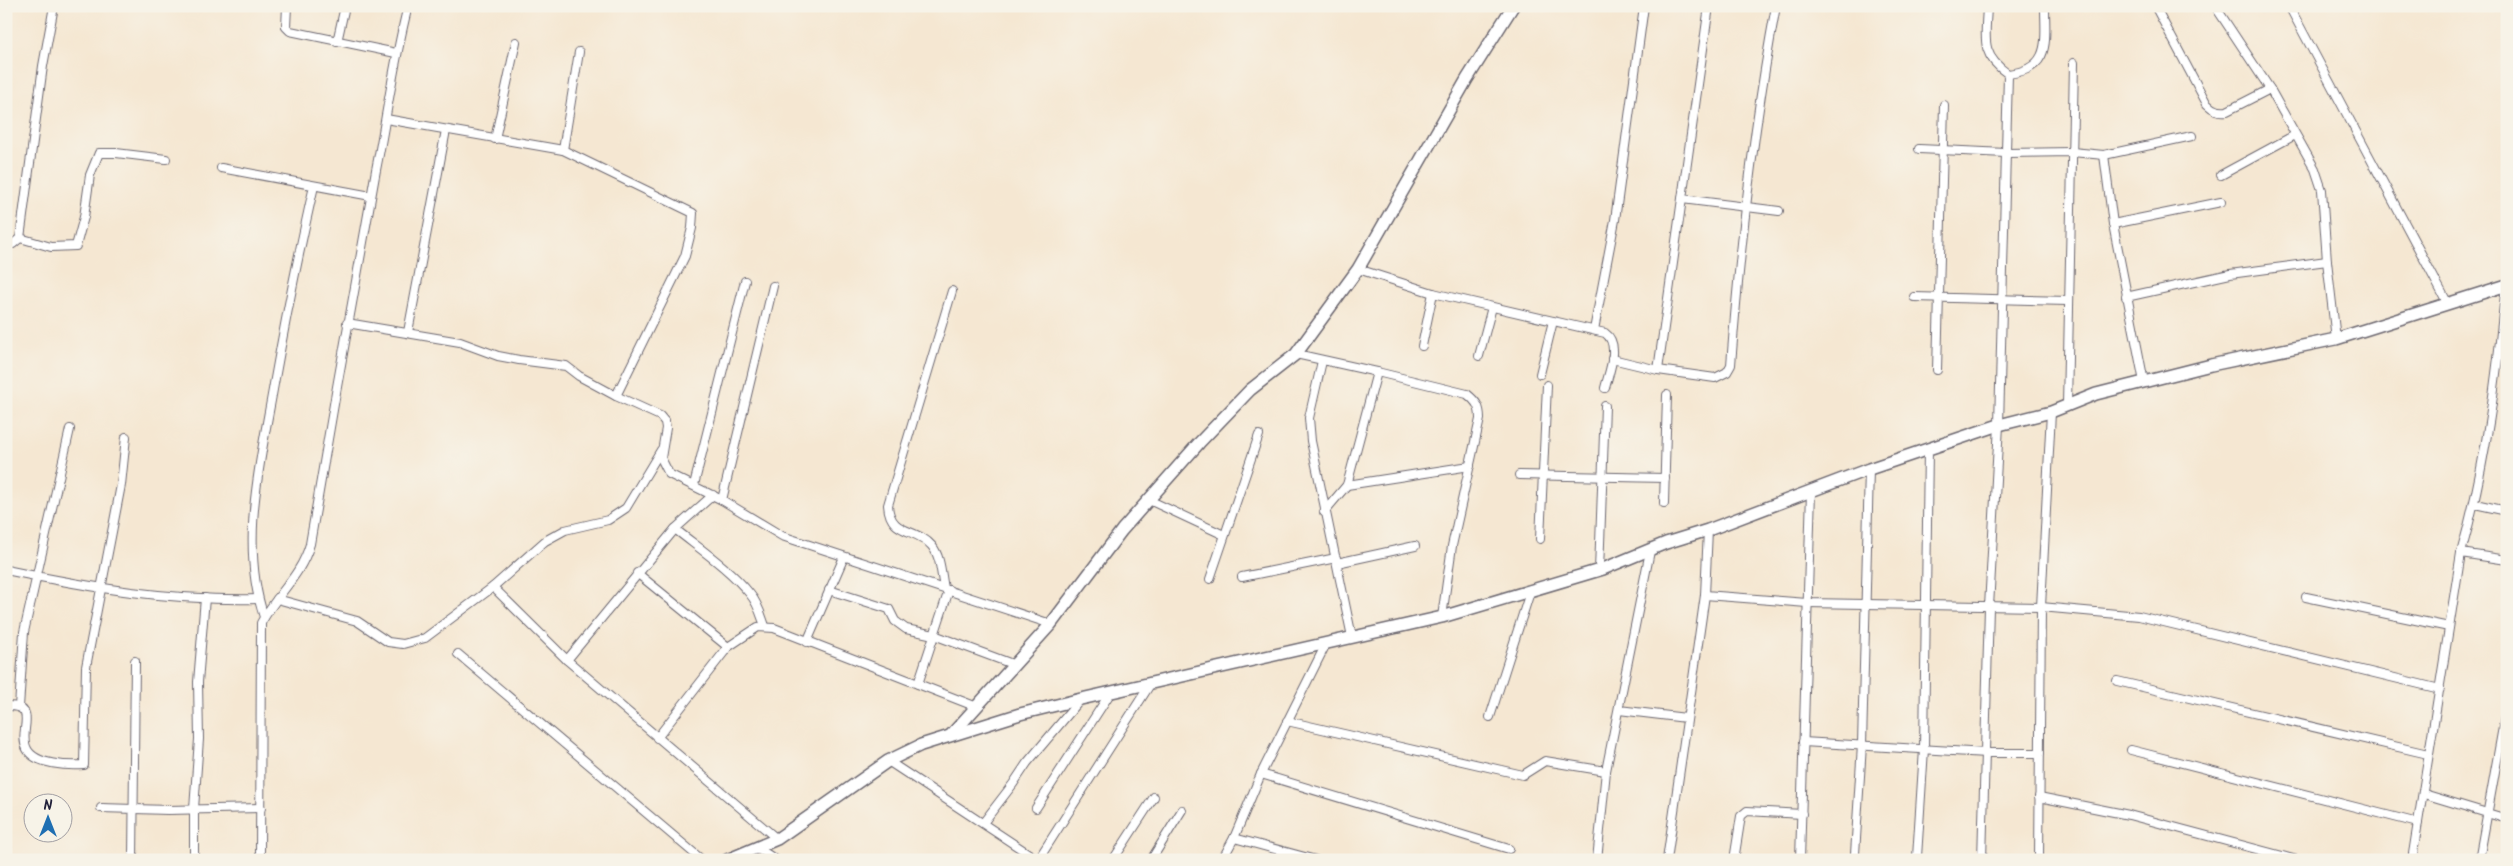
<svg xmlns="http://www.w3.org/2000/svg" width="2513" height="866" font-family="Kalam,sans-serif">
<style>
.lines{fill:none;stroke-linecap:round;stroke-linejoin:round}
.street-casing{stroke:#6c6770;stroke-width:10}
.secondary-casing{stroke:#6c6770;stroke-width:14}
.street{stroke:#fff;stroke-width:8}
.secondary{stroke:#fff;stroke-width:11}
</style>
<rect width="100%" height="100%" fill="#f7f3e8"/>
<filter id="ink" filterUnits="userSpaceOnUse"><feTurbulence type="fractalNoise" baseFrequency=".02" numOctaves="2"/><feDisplacementMap in="SourceGraphic" scale="10" xChannelSelector="R" yChannelSelector="G"/><feConvolveMatrix kernelMatrix="1 2 1 2 8 2 1 2 1" color-interpolation-filters="sRGB"/></filter>
<filter id="wash" filterUnits="userSpaceOnUse"><feTurbulence type="fractalNoise" baseFrequency=".0096" numOctaves="4" result="noise"/><feDisplacementMap in="SourceGraphic" scale="20" xChannelSelector="R" yChannelSelector="G"/><feGaussianBlur stdDeviation="1.12" result="paint"/><feColorMatrix in="noise" values="0 0 0 0 0 0 0 0 0 0 0 0 0 0 0 0 0 1.4 0 .05"/><feComposite in="paint" operator="in"/></filter>
<g filter="url(#wash)">
<rect width="100%" height="100%" fill="#f5e7d2"/>
</g>
<g filter="url(#ink)">
<g class="lines">
<defs>
<g id="street">
<polyline points="287,6 286,27 290,31 396,53"/>
<path d="M1987,6C1986,37 1979,54 2008,74C2052,69 2045,41 2045,6"/>
<path d="M2155,6L2207,104C2213,110 2218,112 2227,111L2270,89"/>
<polyline points="2215,6 2270,89 2315,169 2322,190 2327,261 2336,339"/>
<polyline points="2289,6 2448,304"/>
<polyline points="337,42 345,6"/>
<polyline points="386,119 563,150 693,213 692,228 685,256 616,396"/>
<polyline points="495,139 516,42"/>
<polyline points="1919,149 2006,153 2072,152 2104,155 2192,136"/>
<polyline points="563,150 579,52"/>
<polyline points="2104,155 2113,224 2144,382"/>
<polyline points="221,168 371,196"/>
<polyline points="2221,175 2295,135"/>
<polyline points="1682,199 1779,211"/>
<polyline points="2113,224 2221,202"/>
<polyline points="20,238 51,247 76,246 84,217 90,175 99,153 116,153 166,159"/>
<polyline points="6,244 13,244 20,238 43,66 54,6"/>
<path d="M1358,269L1433,293L1605,333C1621,344 1609,372 1605,388"/>
<polyline points="1914,297 2068,301"/>
<polyline points="2126,297 2230,274 2327,261"/>
<polyline points="347,323 460,342 498,356 519,360 566,366 579,376 616,396 660,416 665,422 666,428 661,458 669,474 722,500 782,536 1051,624"/>
<polyline points="1594,330 1615,220 1644,6"/>
<polyline points="408,332 446,130"/>
<polyline points="1422,346 1433,293"/>
<polyline points="1296,354 1377,372 1347,485 1324,512"/>
<polyline points="1479,356 1492,307"/>
<path d="M1612,359L1658,370L1715,378L1727,372L1731,365C1740,245 1754,124 1776,6"/>
<polyline points="1322,361 1309,418 1311,441 1352,637"/>
<polyline points="1658,370 1709,6"/>
<polyline points="1937,370 1944,105"/>
<path d="M1377,372L1467,394C1477,402 1480,407 1480,419L1452,546L1442,617"/>
<polyline points="1540,374 1553,321"/>
<polyline points="2067,406 2074,63"/>
<polyline points="1519,475 1665,478"/>
<polyline points="694,485 745,281"/>
<polyline points="1347,485 1470,466"/>
<polyline points="722,500 773,286"/>
<polyline points="1149,500 1224,535"/>
<polyline points="1664,503 1667,395"/>
<polyline points="2475,504 2507,511"/>
<path d="M675,529C700,549 730,569 750,594C758,603 761,615 765,626"/>
<polyline points="1540,539 1547,385"/>
<polyline points="2461,553 2507,560"/>
<polyline points="1337,563 1415,546"/>
<path d="M6,570C92,588 170,601 258,599"/>
<polyline points="1599,571 1605,406"/>
<polyline points="637,573 728,647"/>
<polyline points="1242,577 1336,558"/>
<polyline points="1210,579 1259,435"/>
<polyline points="493,587 567,660 777,839"/>
<path d="M944,588C941,574 941,557 932,546C916,527 890,536 888,505L952,291"/>
<polyline points="829,590 889,609 895,621 906,629 934,635 1015,665"/>
<polyline points="1705,595 1807,603 2041,607 2139,616 2440,689"/>
<polyline points="2306,597 2449,627"/>
<polyline points="277,599 357,621 388,642 403,644 425,638 493,587 545,541 565,530 608,520 626,508 661,450"/>
<path d="M264,617C239,543 261,459 274,384C286,317 299,251 314,186"/>
<polyline points="807,642 844,557"/>
<polyline points="458,654 702,860"/>
<polyline points="567,660 675,529 713,495"/>
<polyline points="2117,681 2428,754"/>
<polyline points="918,684 949,590"/>
<path d="M6,706C41,705 17,731 27,749C35,765 69,766 84,765L86,667L121,485L126,437"/>
<polyline points="19,707 24,632 70,429"/>
<polyline points="1619,710 1686,718"/>
<polyline points="1490,717 1531,589"/>
<polyline points="1287,721 1523,775 1545,761 1606,771"/>
<polyline points="657,738 728,647 758,627 774,628 977,707"/>
<polyline points="1803,742 1986,753 2040,753"/>
<polyline points="2131,750 2418,823"/>
<polyline points="888,761 1038,860"/>
<polyline points="1261,774 1509,849"/>
<polyline points="2424,794 2507,819"/>
<polyline points="2039,797 2129,815 2297,860"/>
<polyline points="101,808 168,810 261,808"/>
<polyline points="1036,808 1111,692"/>
<polyline points="983,823 1013,784 1027,763 1081,699"/>
<polyline points="1234,838 1316,860"/>
<polyline points="758,848 776,860"/>
<polyline points="1917,857 1924,749 1928,448"/>
<polyline points="133,860 135,661"/>
<polyline points="194,860 194,809 199,739 198,682 205,598"/>
<path d="M260,860L261,623C276,595 301,576 310,544C331,419 353,295 376,170C387,115 394,60 408,6"/>
<polyline points="1038,860 1151,683"/>
<polyline points="1113,860 1154,797"/>
<polyline points="1151,860 1182,810"/>
<polyline points="1222,860 1234,838 1261,774 1326,644"/>
<polyline points="1597,860 1606,771 1650,551"/>
<polyline points="1667,860 1705,595 1708,530"/>
<polyline points="1734,860 1741,816 1747,811 1802,814"/>
<polyline points="1800,860 1811,491"/>
<polyline points="1858,860 1855,854 1862,745 1869,469"/>
<polyline points="1982,860 1989,607 1999,425 2008,74"/>
<polyline points="2039,860 2041,607 2051,412"/>
<path d="M2412,860L2461,553C2486,465 2497,375 2506,285"/>
<polyline points="2479,860 2507,705"/>
</g>
<g id="secondary">
<polyline points="951,735 1051,624 1122,530 1199,443 1250,390 1296,354 1358,269 1467,79 1513,6"/>
<polyline points="727,860 777,839 888,761 921,745 1020,714 1081,699 1442,617 1603,569 1666,543 1708,530 1869,469 1999,425 2051,412 2096,394 2211,365 2336,339 2507,285"/>
</g>
</defs>
<use href="#street" class="street-casing"/>
<use href="#secondary" class="secondary-casing"/>
<use href="#street" class="street"/>
<use href="#secondary" class="secondary"/>
</g>
</g>
<rect width="2513" height="866" fill="none" stroke="#f7f3e8" stroke-width="25"/>
<g transform="translate(48 818)"><circle r="24" fill="#f7f3e8" stroke="#a29fa3"/>
<path d="M0-4L9 19L0 12L-9 19Z" fill="#1f6fb2"/>
<text y="-8" font-size="14" font-weight="bold" text-anchor="middle" fill="#22223b">N</text>
</g>
</svg>
